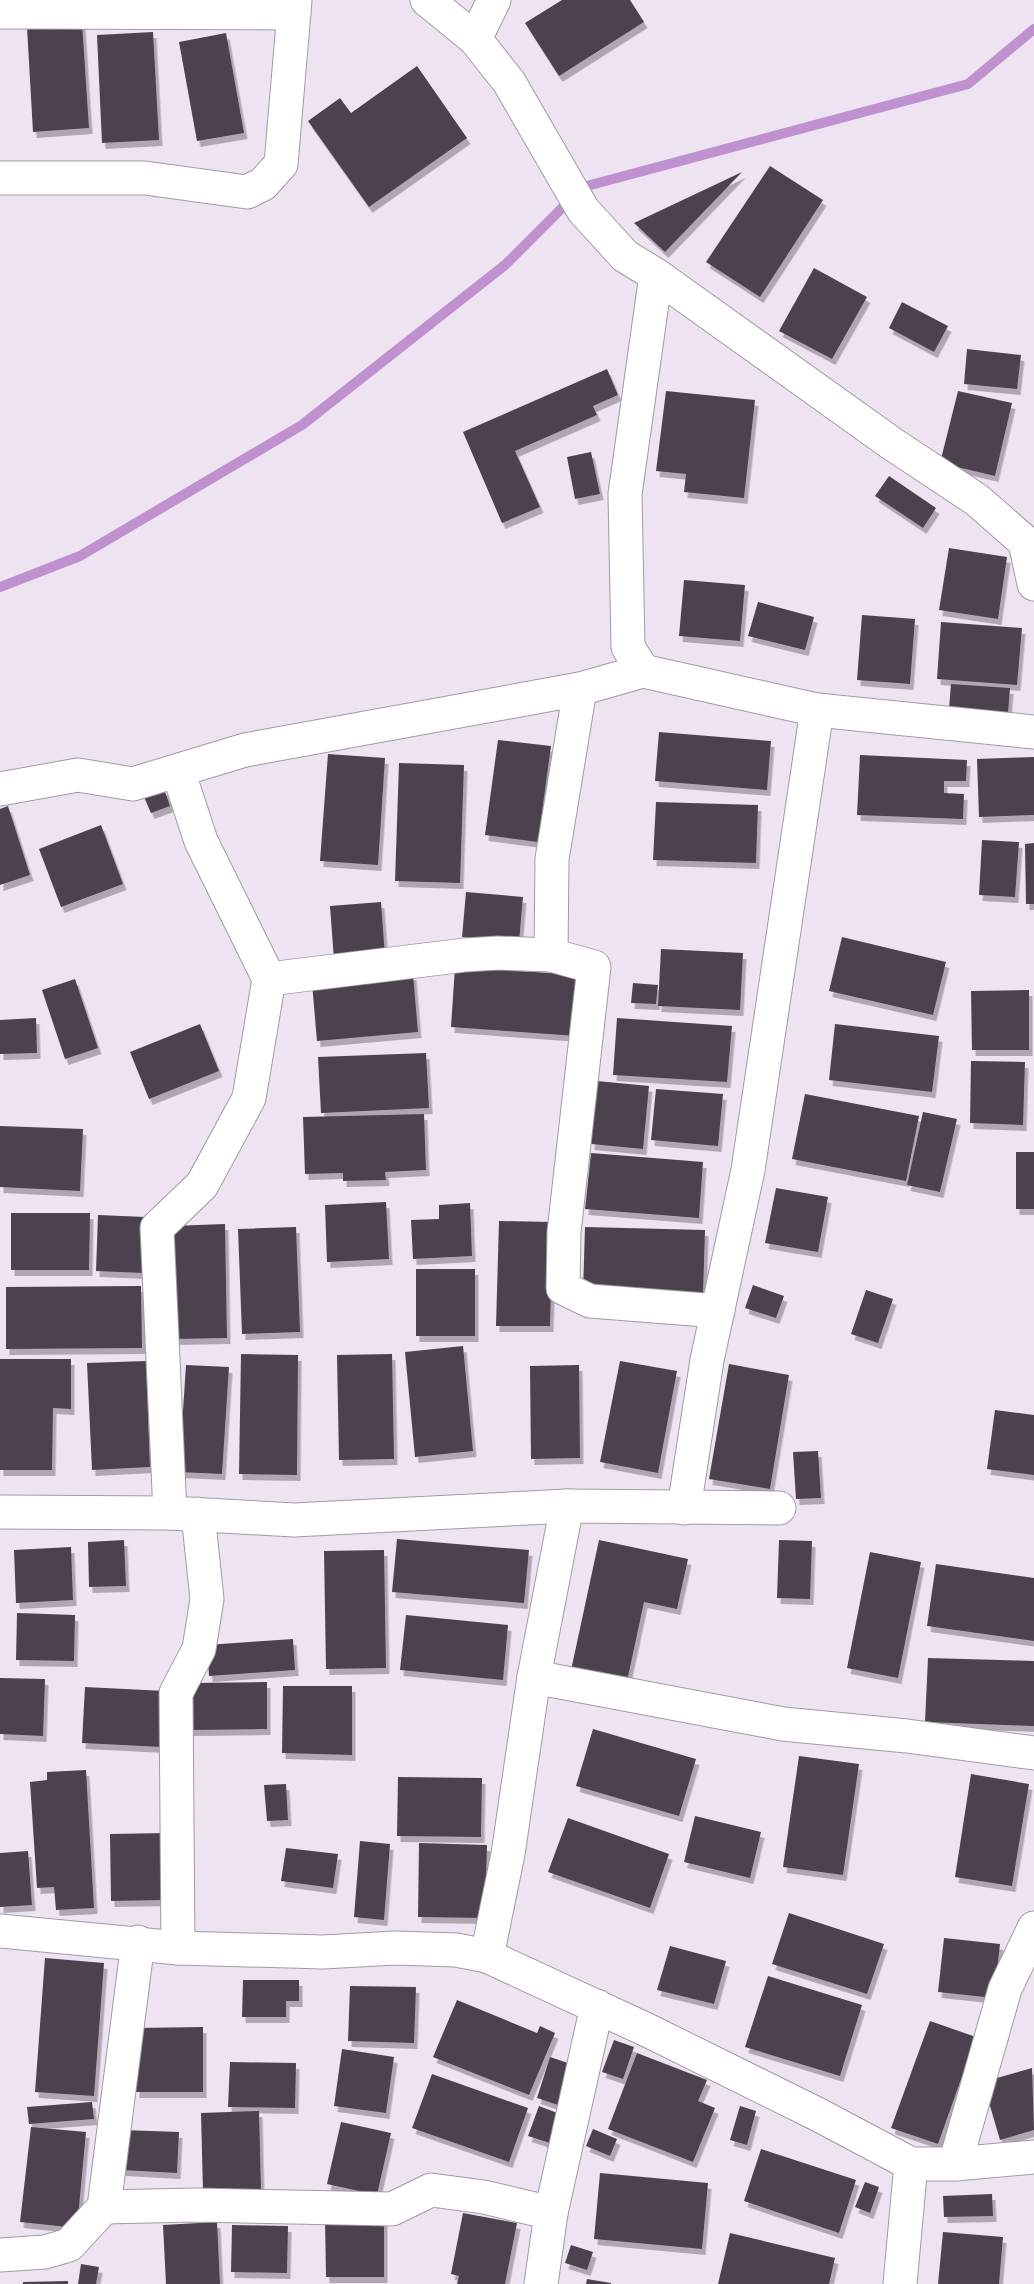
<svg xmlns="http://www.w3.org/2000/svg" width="1034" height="2284" font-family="'Open Sans',sans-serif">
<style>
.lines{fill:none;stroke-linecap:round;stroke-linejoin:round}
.stream{stroke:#bf91ce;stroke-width:10}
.building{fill:#4b434e;filter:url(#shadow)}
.minor-casing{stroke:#a399a6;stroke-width:35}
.minor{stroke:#fff;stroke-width:33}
</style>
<defs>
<filter id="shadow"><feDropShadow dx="3.5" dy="6" stdDeviation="0" flood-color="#0004"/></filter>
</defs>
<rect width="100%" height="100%" fill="#eee3f1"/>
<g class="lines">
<polyline class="stream" points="0,587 80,556 302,425 505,265 583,187 968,84 1034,29"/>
</g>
<g class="building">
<polygon points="562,0 630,0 644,22 559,76 525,23"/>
<polygon points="82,23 89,128 33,132 27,27"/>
<polygon points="153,32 159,140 102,143 97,35"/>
<polygon points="226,33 244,133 197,141 179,42"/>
<polygon points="417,66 467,138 369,207 308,121 340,98 351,113"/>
<polygon points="770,166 823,200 760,297 706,262"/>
<polygon points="742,172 665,252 634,223"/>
<polygon points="814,268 867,297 832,359 779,331"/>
<polygon points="902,302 948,326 934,352 889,328"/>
<polygon points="967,349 1021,355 1017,389 964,384"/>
<polygon points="607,369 618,395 593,406 597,415 515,451 540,507 502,523 463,432"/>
<polygon points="666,391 755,400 744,498 684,492 686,474 656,471"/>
<polygon points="958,391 1012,403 995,476 940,463"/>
<polygon points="591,452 600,494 575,499 567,457"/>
<polygon points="889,476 936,508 923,528 875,496"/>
<polygon points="949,548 1007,557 998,619 939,610"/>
<polygon points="684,580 745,585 740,641 679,636"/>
<polygon points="758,602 814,617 805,650 748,636"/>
<polygon points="862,615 915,619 910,684 857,680"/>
<polygon points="941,622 1022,628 1017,685 937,679"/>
<polygon points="951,684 1010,688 1008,713 949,709"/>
<polygon points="659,732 771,741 767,790 655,781"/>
<polygon points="498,740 551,746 538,842 485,835"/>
<polygon points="328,754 385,758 378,865 320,861"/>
<polygon points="860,755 967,760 966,781 944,781 944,793 964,794 963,819 857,815"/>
<polygon points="1034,757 1034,815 979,817 977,759"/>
<polygon points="399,763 464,765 460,883 395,881"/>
<polygon points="164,789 170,806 151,813 144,797"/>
<polygon points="656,802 758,805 756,863 653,860"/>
<polygon points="8,806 30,875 0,885 0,809"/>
<polygon points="101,825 123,884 61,907 39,849"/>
<polygon points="982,840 1019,842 1015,897 979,895"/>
<polygon points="1034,843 1034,904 1026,904 1025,844"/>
<polygon points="466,892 523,897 519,942 462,937"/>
<polygon points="381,902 385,956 334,960 330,906"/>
<polygon points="842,937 946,962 933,1015 829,991"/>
<polygon points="661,949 743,953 740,1010 658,1006"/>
<polygon points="455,967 580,975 576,1036 451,1027"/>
<polygon points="413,974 418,1032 317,1041 312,983"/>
<polygon points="75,979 98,1048 65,1059 42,990"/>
<polygon points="633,983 658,985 656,1004 631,1003"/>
<polygon points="1029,990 1029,1050 972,1050 971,991"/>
<polygon points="36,1018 37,1053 0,1054 0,1020"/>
<polygon points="617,1018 732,1026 727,1082 613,1075"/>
<polygon points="200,1024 219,1071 149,1099 130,1052"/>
<polygon points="835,1024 939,1036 932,1092 829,1080"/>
<polygon points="426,1053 429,1108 321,1113 318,1057"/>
<polygon points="971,1061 1025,1062 1023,1125 970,1123"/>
<polygon points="597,1081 649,1086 643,1149 591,1144"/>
<polygon points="656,1089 723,1094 718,1146 651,1140"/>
<polygon points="805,1094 919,1116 906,1181 792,1159"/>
<polygon points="923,1112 957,1119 940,1192 907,1185"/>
<polygon points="424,1114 426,1170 385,1172 386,1180 343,1181 343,1173 305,1174 303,1117"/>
<polygon points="0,1126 83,1129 80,1191 0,1187"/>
<rect x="1016" y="1152" width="18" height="57"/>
<polygon points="591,1153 703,1162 699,1218 585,1209"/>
<polygon points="776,1188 828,1197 818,1252 765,1243"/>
<polygon points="386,1202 389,1259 327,1262 325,1205"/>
<polygon points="470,1203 472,1256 413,1259 411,1220 439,1219 439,1205"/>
<polygon points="11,1213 90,1213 89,1270 11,1270"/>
<polygon points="98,1215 145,1217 143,1273 96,1271"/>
<polygon points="499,1221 553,1222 550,1326 496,1326"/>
<polygon points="225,1224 227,1338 174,1339 171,1226"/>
<polygon points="296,1227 300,1332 242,1334 238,1229"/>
<polygon points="585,1227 705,1230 703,1294 583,1291"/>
<rect x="416" y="1269" width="59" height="67"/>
<polygon points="753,1285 784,1296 776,1318 745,1308"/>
<polygon points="141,1286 142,1348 6,1349 6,1287"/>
<polygon points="866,1290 893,1299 878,1343 851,1334"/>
<polygon points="463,1346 473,1451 415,1457 405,1352"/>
<polygon points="241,1354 298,1355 297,1475 239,1474"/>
<polygon points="392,1354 394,1459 339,1460 337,1355"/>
<polygon points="0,1359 71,1359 71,1409 53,1408 52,1470 0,1470"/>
<polygon points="146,1361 150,1467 92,1470 87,1363"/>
<polygon points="620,1361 677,1371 658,1473 600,1462"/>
<polygon points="729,1364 789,1375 770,1489 709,1479"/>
<polygon points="186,1365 229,1367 222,1474 179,1472"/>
<polygon points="579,1365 580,1458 531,1459 530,1366"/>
<polygon points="995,1410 1034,1415 1034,1475 987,1469"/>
<polygon points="818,1451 821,1498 796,1499 793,1452"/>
<polygon points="397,1539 529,1550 524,1603 392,1592"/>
<polygon points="124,1540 126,1586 89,1587 88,1542"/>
<polygon points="599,1540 688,1559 677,1609 644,1602 626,1686 570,1675"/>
<polygon points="779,1540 812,1541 810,1599 777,1598"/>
<polygon points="71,1547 73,1600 16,1603 14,1550"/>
<polygon points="384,1550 386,1668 326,1669 324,1551"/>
<polygon points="870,1552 921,1562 898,1678 847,1668"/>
<polygon points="936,1564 1034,1578 1034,1641 927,1626"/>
<polygon points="17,1613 75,1615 74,1661 16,1660"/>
<polygon points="406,1615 508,1625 503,1680 400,1670"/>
<polygon points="293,1639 295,1670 209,1676 207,1645"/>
<polygon points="928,1658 1034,1661 1034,1726 925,1722"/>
<polygon points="0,1678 45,1679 43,1736 0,1734"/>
<polygon points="267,1682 267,1729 190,1730 189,1683"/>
<polygon points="283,1686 352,1686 352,1755 282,1753"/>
<polygon points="85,1687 165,1691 162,1747 82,1743"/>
<polygon points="593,1729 696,1759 679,1816 576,1786"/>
<polygon points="799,1756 859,1764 843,1875 783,1867"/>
<polygon points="86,1770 94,1908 56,1910 54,1887 37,1888 30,1782 47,1780 47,1772"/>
<polygon points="971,1774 1029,1784 1012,1886 955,1877"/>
<polygon points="398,1777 482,1778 481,1837 397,1836"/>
<polygon points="286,1784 288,1820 267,1821 264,1785"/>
<polygon points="695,1816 761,1832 750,1878 684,1862"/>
<polygon points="568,1818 669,1854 650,1908 548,1872"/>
<polygon points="166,1833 167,1900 111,1901 110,1834"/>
<polygon points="360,1841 390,1844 384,1920 354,1917"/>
<polygon points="419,1843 487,1845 485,1918 418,1917"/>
<polygon points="286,1848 338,1854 333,1888 281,1881"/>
<polygon points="28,1851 32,1905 0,1907 0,1853"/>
<polygon points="789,1913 884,1944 867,1994 772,1964"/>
<polygon points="944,1938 1000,1944 994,1998 938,1992"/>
<polygon points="670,1946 726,1961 714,2004 657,1990"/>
<polygon points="45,1958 104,1963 94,2096 35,2092"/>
<polygon points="768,1976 862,2005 840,2076 745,2047"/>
<polygon points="243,1980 299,1980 299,2001 286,2001 286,2017 242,2017"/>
<polygon points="350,1986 416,1987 414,2043 348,2041"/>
<polygon points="457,2000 537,2033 540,2026 555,2033 529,2095 433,2057"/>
<polygon points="930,2021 976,2037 938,2144 891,2128"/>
<polygon points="203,2027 203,2092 136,2092 136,2028"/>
<polygon points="614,2040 634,2047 623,2079 602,2072"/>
<polygon points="342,2049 394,2057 386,2113 334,2106"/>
<polygon points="637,2053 707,2080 698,2101 715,2108 693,2162 608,2129"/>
<polygon points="550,2057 574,2065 561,2106 537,2098"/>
<polygon points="230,2062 296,2063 295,2108 228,2107"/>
<polygon points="1032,2068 1034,2130 1000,2140 983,2082"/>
<polygon points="432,2074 528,2108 509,2162 412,2128"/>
<polygon points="92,2102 94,2119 29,2124 27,2107"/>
<polygon points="539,2106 560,2114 550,2143 528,2136"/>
<polygon points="740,2106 756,2111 747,2145 730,2140"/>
<polygon points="259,2111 261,2190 203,2192 201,2113"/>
<polygon points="341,2122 391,2133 377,2195 327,2184"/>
<polygon points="31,2127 86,2132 77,2228 20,2222"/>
<polygon points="593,2129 617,2139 610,2156 586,2146"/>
<polygon points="122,2130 179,2132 177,2173 121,2170"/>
<polygon points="761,2149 856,2180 839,2233 744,2201"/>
<polygon points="600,2173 708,2183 702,2249 594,2239"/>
<polygon points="865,2182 879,2187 870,2213 855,2207"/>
<polygon points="992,2194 993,2216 944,2217 943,2196"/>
<polygon points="463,2213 517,2223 505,2284 457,2284 459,2276 451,2274"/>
<polygon points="384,2216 384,2277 326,2277 325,2217"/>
<polygon points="217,2222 220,2284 166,2284 163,2225"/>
<polygon points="232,2225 288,2226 287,2273 231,2272"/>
<polygon points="943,2232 1003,2237 999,2284 938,2284"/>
<polygon points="730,2233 835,2258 829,2284 718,2284"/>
<polygon points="571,2245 593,2252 587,2270 565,2263"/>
<polygon points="81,2264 99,2267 96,2284 78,2284"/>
<polygon points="587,2279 611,2283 611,2284 586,2284"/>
<polygon points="68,2281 68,2284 23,2284 23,2282"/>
</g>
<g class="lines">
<defs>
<g id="minor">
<polyline points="427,0 475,39 509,82 583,210 625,256 656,275 891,443 977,500 1025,542 1034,584"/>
<polyline points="0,12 294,13"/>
<polyline points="475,39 494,0"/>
<polyline points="0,178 145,178 247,192 263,184 281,164 295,0"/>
<polyline points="643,671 628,647 625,494 656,275"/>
<polyline points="0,789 78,775 133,784 245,750 580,689 643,671 817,710 1034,732"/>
<polyline points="551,955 552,859 580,689"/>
<polyline points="269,979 465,955 498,953 551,955 594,967 564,1232 563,1288 590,1301 718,1311"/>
<polyline points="684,1508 707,1360 748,1170 817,710"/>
<polyline points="0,1512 170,1513 294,1520 567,1506 779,1508"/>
<polyline points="170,1513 157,1228 202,1185 249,1098 269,979 201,841 178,771"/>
<polyline points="534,1677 783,1724 907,1736 1034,1753"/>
<polyline points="0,1931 178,1948 323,1952 395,1948 456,1950 487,1956 647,2030 819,2115 911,2164 955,2164 1034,2157"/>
<polyline points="178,1948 176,1693 199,1649 207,1599 198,1514"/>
<polyline points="487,1956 508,1854 534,1677 567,1506"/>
<polyline points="955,2164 1005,1989 1034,1928"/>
<polyline points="104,2207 195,2205 392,2209 431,2190 484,2197 551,2213"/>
<polyline points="0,2255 45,2252 69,2245 104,2207 138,1942"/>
<polyline points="541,2284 551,2213 597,2006"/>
<polyline points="900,2284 911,2164"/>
</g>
</defs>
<use href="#minor" class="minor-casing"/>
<use href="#minor" class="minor"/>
</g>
</svg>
